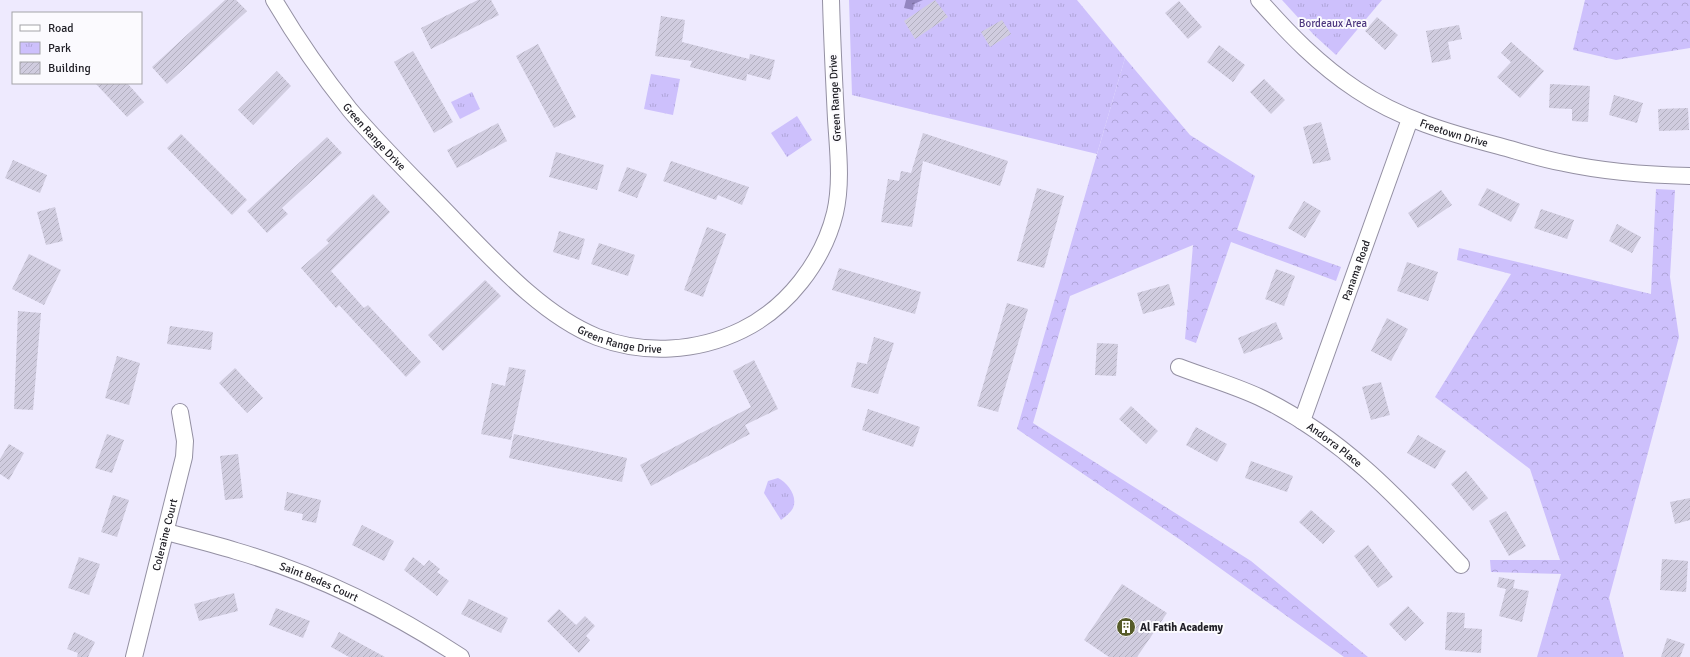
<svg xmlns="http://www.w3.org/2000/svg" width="1690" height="657" font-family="Signika,sans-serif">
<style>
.forest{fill:url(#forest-crowns)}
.park{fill:url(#park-tufts)}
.water{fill:url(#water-ripples)}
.building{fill:url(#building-hatch)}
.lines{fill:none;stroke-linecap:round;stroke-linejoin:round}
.minor-casing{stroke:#9490a3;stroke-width:18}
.minor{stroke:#fff;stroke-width:16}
.labels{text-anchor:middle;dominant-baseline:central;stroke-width:4;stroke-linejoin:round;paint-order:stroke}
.park-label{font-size:11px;fill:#4c377e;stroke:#fbfafe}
.street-label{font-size:11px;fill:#212027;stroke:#fbfafe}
.poi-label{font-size:11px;font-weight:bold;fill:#212027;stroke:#fbfafe;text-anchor:start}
</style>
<defs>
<pattern id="forest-crowns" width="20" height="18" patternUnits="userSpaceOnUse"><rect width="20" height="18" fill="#cdc0fc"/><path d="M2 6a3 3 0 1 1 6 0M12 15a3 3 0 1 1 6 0" fill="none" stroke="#b0a5d8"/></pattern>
<pattern id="park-tufts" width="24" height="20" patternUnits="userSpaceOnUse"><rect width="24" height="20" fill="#cdc0fc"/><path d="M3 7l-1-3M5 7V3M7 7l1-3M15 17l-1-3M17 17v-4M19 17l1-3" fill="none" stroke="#b0a5d8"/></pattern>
<pattern id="water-ripples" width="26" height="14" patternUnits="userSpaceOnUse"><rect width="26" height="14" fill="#9386c0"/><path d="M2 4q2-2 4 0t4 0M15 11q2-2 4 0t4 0" fill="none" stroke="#786d9c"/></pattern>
<pattern id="building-hatch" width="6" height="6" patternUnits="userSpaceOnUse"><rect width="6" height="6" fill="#d0ccdf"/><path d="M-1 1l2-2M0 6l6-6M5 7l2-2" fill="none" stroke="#b2afbf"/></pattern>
</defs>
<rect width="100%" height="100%" fill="#eeeafe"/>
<g class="forest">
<polygon points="1585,0 1690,0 1690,48 1616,60 1573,50"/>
<polygon points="1125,58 1190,135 1255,176 1237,230 1341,267 1336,281 1231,242 1196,343 1185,339 1193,245 1070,296 1033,423 1251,561 1368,657 1344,657 1185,543 1017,429"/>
<polygon points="1656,189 1675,190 1670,277 1679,337 1609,598 1624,657 1537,657 1561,574 1491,572 1490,560 1560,560 1530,469 1435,397 1511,274 1457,260 1459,248 1651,294"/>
</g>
<g class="park">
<polygon points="849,0 1077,0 1125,58 1097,154 852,95"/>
<polygon points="1282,0 1382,0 1336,55 1314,35"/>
<polygon points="651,74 680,79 673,115 644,109"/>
<polygon points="472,92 480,109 460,119 451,102"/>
<polygon points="797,116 812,140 787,157 771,133"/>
<path d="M778,478C788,483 798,497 793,508C791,512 785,517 781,520L764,493L768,481Z"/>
</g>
<polygon class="water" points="906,0 923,0 914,4 913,10 904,8"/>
<g class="building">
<polygon points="225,0 236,0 247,11 167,84 152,67"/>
<polygon points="478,0 491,0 499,15 431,49 421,28"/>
<polygon points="935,0 948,17 915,39 904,21"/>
<polygon points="1179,1 1202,27 1188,39 1165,13"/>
<polygon points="661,16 685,20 682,42 749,59 750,54 775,60 770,80 747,74 746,81 690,67 692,61 655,56"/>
<polygon points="1377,17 1398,35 1385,50 1365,31"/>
<polygon points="1002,20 1011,34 990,47 981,32"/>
<polygon points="1459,25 1462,39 1448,42 1451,59 1432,63 1426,31"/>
<polygon points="1511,42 1544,71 1520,98 1497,77 1511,62 1501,53"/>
<polygon points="538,44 576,117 554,128 516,56"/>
<polygon points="1219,45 1245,65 1233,82 1207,62"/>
<polygon points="413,51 453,122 434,133 394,62"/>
<polygon points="277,71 291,86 253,125 238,110"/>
<polygon points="1264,79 1285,100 1271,114 1250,92"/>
<polygon points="95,83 127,83 144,102 127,117"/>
<polygon points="1550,84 1590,86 1588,122 1572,121 1572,109 1549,108"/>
<polygon points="1614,95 1643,103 1637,123 1609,115"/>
<polygon points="1688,108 1689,130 1659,131 1658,109"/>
<polygon points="1321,122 1331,160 1313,164 1303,127"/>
<polygon points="498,123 507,141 457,168 447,150"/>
<polygon points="923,133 1008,161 1000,186 923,161 912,227 881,222 888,179 899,181 901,171 911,173"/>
<polygon points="181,134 247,200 232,215 167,148"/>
<polygon points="327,137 342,153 282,208 288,214 267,233 247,211"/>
<polygon points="556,152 604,165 597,190 549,177"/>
<polygon points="13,160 47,175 40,193 5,178"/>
<polygon points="671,161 749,187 742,205 718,195 716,200 663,181"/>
<polygon points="627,167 647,174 637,198 618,191"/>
<polygon points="1037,188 1064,196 1044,268 1017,261"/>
<polygon points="1487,188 1520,204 1511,222 1478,205"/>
<polygon points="1441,190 1452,205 1418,228 1408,213"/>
<polygon points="373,194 390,212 331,271 364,308 368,305 421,362 406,377 339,305 336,308 301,268 329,243 326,240"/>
<polygon points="1304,201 1321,211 1305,238 1288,228"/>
<polygon points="55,207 63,241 46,245 37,212"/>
<polygon points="1541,209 1574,220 1567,239 1534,228"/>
<polygon points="1617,224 1641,237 1632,253 1609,241"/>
<polygon points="707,227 726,234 703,297 684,290"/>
<polygon points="559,231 585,239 579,260 553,252"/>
<polygon points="599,243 635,255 628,276 591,264"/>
<polygon points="29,254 61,270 44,305 12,289"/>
<polygon points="1407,262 1438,272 1428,301 1397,291"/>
<polygon points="839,268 921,292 915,314 832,290"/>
<polygon points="1276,269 1295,276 1284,306 1265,299"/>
<polygon points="485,280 501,296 443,351 428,335"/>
<polygon points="1169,284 1175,305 1143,314 1137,293"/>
<polygon points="1007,303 1028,309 998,412 977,406"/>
<polygon points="18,311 41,313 33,410 14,409"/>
<polygon points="1387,318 1408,329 1391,361 1371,351"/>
<polygon points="1276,322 1283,339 1244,354 1238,338"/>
<polygon points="170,326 213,332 211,350 167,344"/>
<polygon points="874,337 894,343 878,394 851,387 857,362 867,364"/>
<polygon points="1097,343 1118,344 1116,376 1095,375"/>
<polygon points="117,356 140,363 129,405 105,398"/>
<polygon points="754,360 778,409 745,425 750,434 651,486 640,465 751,407 733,371"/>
<polygon points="509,367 526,370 511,440 481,434 492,383 505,386"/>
<polygon points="235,368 263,398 247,413 219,383"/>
<polygon points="1381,382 1390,415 1371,420 1362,387"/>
<polygon points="1131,406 1158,431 1146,444 1119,419"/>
<polygon points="868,409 920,427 913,447 862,430"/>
<polygon points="1196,427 1227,444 1217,462 1186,445"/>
<polygon points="107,434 124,440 112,473 95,468"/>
<polygon points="514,434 627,458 622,482 509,458"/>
<polygon points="1418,435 1446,451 1435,469 1407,453"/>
<polygon points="9,444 24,453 9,480 0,474 0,459"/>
<polygon points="238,454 243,498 225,500 220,456"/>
<polygon points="1251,461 1293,476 1287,492 1245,478"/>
<polygon points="1466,471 1488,498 1473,511 1451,484"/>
<polygon points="287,492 321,500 316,523 302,520 303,514 284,510"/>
<polygon points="113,495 129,500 117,537 101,532"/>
<polygon points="1690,498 1690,520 1675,524 1670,502"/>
<polygon points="1311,510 1335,531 1323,544 1299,522"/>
<polygon points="1506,511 1526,546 1509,556 1489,521"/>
<polygon points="362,525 394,541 384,561 352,545"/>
<polygon points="1368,545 1393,577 1378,588 1354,556"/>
<polygon points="79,557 100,564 89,595 68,588"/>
<polygon points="413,557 424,566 429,560 440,569 437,572 449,581 437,596 404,570"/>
<polygon points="1662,559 1688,561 1686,592 1660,590"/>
<polygon points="1499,577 1515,580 1513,588 1529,591 1522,622 1499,616 1506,589 1497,587"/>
<polygon points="1122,584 1167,613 1137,657 1109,657 1084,640"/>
<polygon points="234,593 238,611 199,621 194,604"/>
<polygon points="469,599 508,618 501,633 461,614"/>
<polygon points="1408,606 1424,623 1405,641 1389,624"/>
<polygon points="276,608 310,621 303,638 269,625"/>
<polygon points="559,609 576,625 585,616 595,626 586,636 590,640 579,653 547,621"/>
<polygon points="1447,612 1465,613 1464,628 1482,629 1481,653 1445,650"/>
<polygon points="74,632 95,642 88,657 77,657 78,653 67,649"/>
<polygon points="339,632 385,657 349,657 331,647"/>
<polygon points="1667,638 1685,644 1680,657 1661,657"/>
</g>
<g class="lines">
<defs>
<g id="minor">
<path id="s1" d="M274,0C297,39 322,75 350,110C383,149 421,185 456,222C496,263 544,316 597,337C644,355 697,352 742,330C787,308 823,262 835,213C842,183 838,150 836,119C834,79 832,40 831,0"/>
<path id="s2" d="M1259,0C1289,34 1319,65 1357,90C1400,119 1449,133 1499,146C1521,152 1542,159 1564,163C1605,172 1648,175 1690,176"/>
<path id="s3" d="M1179,367C1205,377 1233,385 1259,397C1341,436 1400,500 1461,565"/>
<path id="s4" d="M1302,421L1410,119"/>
<path id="s5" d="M166,532C189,538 213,544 236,551C316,574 391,611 461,657"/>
<path id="s6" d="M134,657L184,457L185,441L180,412"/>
</g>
</defs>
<use href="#minor" class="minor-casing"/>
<use href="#minor" class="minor"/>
</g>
<defs>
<symbol id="building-disc" viewBox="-11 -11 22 22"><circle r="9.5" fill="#565b29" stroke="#fbfafe"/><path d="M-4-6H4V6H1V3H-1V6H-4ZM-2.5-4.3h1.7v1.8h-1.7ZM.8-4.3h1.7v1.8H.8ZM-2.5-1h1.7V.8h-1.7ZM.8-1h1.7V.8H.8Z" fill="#fff"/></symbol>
</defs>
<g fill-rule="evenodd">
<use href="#building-disc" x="1115" y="616" width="22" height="22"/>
</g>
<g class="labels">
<g class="park-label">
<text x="1333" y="23">Bordeaux Area</text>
</g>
<g class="street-label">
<text transform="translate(835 98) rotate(-93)">Green Range Drive</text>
<text stroke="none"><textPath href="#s2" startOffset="240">Freetown Drive</textPath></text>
<text stroke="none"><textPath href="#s1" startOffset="170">Green Range Drive</textPath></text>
<text stroke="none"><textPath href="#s4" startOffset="160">Panama Road</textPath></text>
<text stroke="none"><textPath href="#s1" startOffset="494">Green Range Drive</textPath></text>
<text stroke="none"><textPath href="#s3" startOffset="175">Andorra Place</textPath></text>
<text stroke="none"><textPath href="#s6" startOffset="126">Coleraine Court</textPath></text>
<text stroke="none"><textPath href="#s5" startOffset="161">Saint Bedes Court</textPath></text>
</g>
<g class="poi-label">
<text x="1140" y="627">Al Fatih Academy</text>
</g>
</g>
<rect x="12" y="12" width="130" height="72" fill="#fbfafe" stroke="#a4a3a8"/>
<rect x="20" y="25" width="20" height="6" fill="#ffffff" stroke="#a4a3a8"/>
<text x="48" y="32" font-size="12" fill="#212027">Road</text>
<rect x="20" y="42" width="20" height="12" fill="url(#park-tufts)" stroke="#a4a3a8"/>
<text x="48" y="52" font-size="12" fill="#212027">Park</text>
<rect x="20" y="62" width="20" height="12" fill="url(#building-hatch)" stroke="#a4a3a8"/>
<text x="48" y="72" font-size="12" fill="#212027">Building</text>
</svg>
